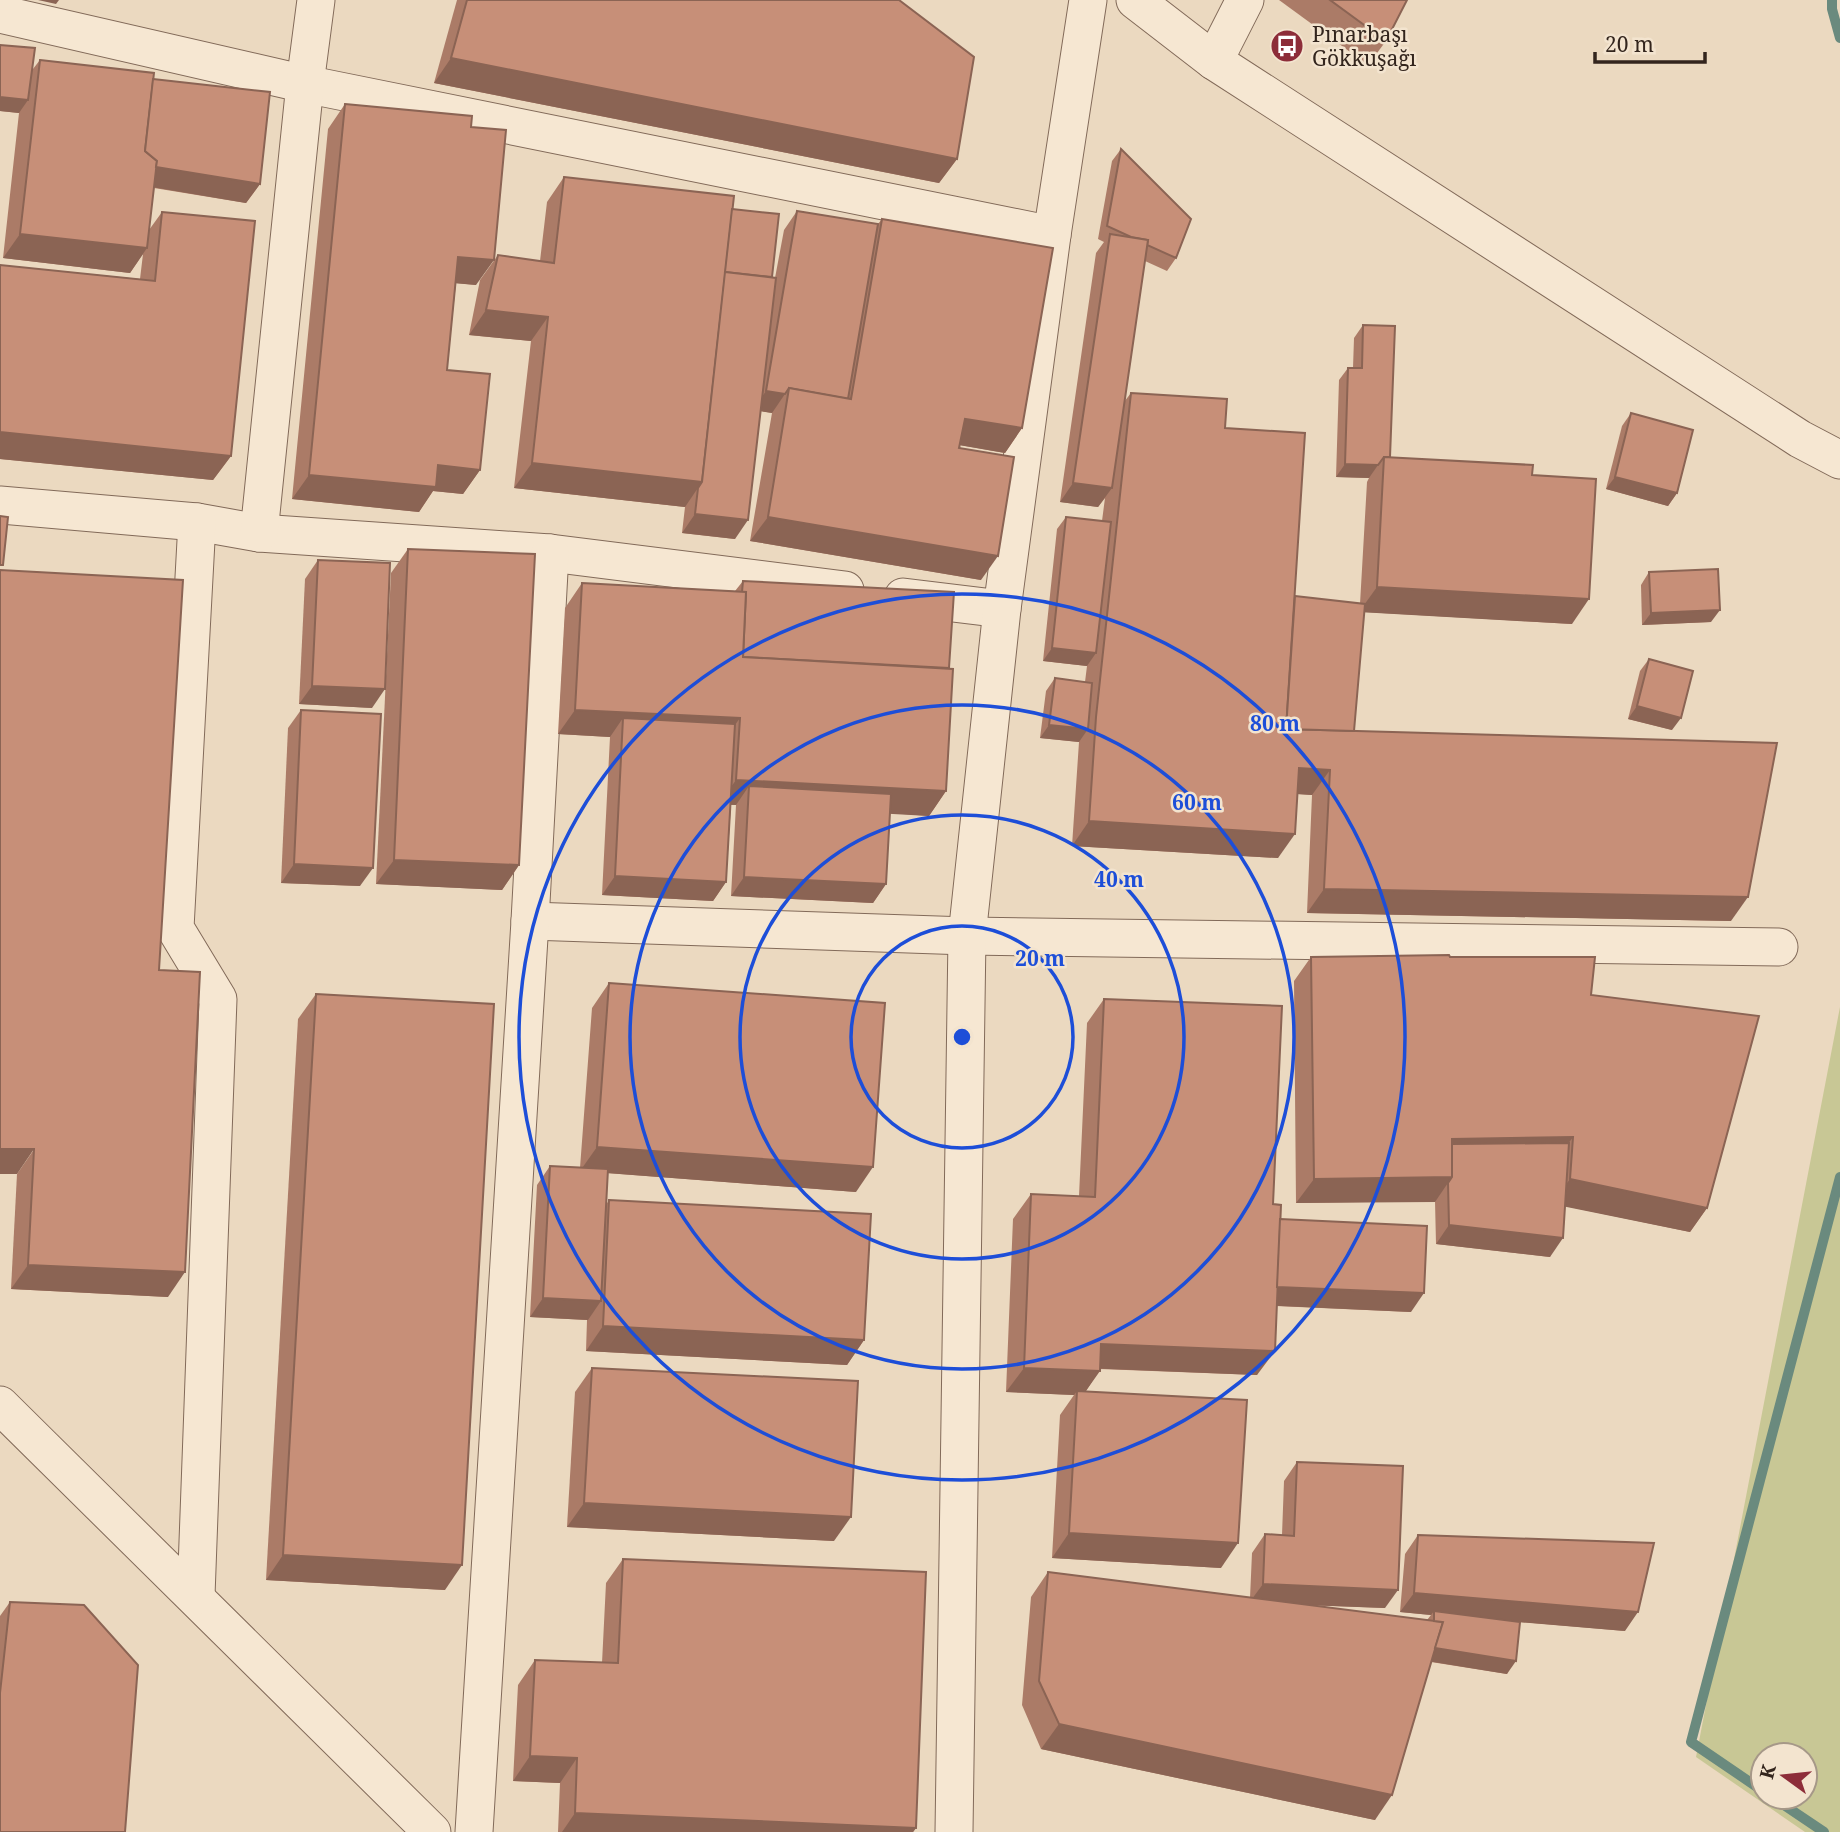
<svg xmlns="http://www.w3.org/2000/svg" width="1840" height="1832" font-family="'Noto Serif',serif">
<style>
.green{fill:#c8c795;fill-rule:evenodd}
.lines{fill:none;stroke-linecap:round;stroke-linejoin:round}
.stream{stroke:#6a8a7e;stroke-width:10}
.minor-casing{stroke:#826a59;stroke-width:39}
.minor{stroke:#f6e7d2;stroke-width:37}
.wall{fill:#ab7b67}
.shaded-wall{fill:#8b6454}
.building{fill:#c78f78;stroke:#8b6454;stroke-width:2}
.ring{fill:none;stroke:#1d4ed8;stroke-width:3.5}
.labels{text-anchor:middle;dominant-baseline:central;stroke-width:5;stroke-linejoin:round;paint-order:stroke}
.poi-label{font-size:21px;fill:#33251d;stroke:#f3e4cf;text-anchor:start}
.centre{fill:#1d4ed8;stroke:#f3e4cf;stroke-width:3.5}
.ring-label{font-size:21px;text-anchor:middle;font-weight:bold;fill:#1d4ed8;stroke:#f3e4cf;stroke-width:5;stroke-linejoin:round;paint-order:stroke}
</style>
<rect width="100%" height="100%" fill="#ebd9c0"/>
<path class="green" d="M1840,1007V1832H1805L1696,1757ZM1763,1755H1805V1797H1763Z"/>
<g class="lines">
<g class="stream">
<polyline points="1832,0 1832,9 1840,38"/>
<polyline points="1763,1791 1691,1742 1840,1177"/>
<polyline points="1772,1797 1824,1832"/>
</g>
<defs>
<g id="minor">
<polyline points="1135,0 1214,61 1800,439 1840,460"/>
<polyline points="0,14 305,84 1052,235"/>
<polyline points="1214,61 1245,0"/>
<polyline points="0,505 197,522 259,533 550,553 845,590"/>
<polyline points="259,533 305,84 316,0"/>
<polyline points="903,597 1002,609"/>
<polyline points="530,921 967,936 1779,947"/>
<polyline points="0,1405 432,1832"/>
<polyline points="196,1596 218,999 175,928 197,522"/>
<polyline points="474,1832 530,921 550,553"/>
<polyline points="954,1832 967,936 1002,609 1052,235 1088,0"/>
</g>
</defs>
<use href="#minor" class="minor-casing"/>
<use href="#minor" class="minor"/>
</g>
<g class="wall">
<polygon points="457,0 899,0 957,159 939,183 434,83"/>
<polygon points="1279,0 1407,0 1386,41 1368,65"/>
<polygon points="40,60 153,79 260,184 246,203 154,188 149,230 162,212 231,456 213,480 0,459 0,265 140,279 143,254 130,273 3,258 19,113 0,111"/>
<polygon points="345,104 471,127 476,285 456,283 447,370 480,470 463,494 433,491 419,512 292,499 328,129"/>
<polygon points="1121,149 1176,258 1167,271 1145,261 1124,402 1131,393 1225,428 1295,596 1360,604 1367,482 1369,478 1336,477 1339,380 1348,368 1353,368 1354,338 1363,325 1390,457 1532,475 1572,624 1364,612 1354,731 1731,921 1307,913 1312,795 1297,794 1278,858 1072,846 1079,742 1040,738 1046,691 1055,678 1085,682 1087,666 1043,661 1057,529 1066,517 1102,521 1105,498 1098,507 1060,502 1096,253 1104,242 1098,239 1112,161"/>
<polygon points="564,177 732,209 772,277 775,278 784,230 797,211 878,224 882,219 1022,428 1005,453 960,445 981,580 750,541 772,413 761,411 735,539 682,533 685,507 514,488 531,341 469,335 480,280 498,255 540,261 547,202"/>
<polygon points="1631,413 1677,493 1668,506 1606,489 1622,426"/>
<polygon points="408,549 519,865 502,890 376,884 391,573"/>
<polygon points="318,560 372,708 299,704 305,579"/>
<polygon points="1649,572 1711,622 1642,625 1641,585"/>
<polygon points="743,581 949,668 946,791 929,816 890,813 886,884 873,903 731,896 736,805 731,805 726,882 713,901 602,895 610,737 558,734 565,608 582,583 735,591"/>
<polygon points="1649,659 1672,730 1628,719 1640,671"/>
<polygon points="301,710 360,886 281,883 288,728"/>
<polygon points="1311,957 1450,957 1591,995 1707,1208 1690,1232 1565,1206 1550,1257 1436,1244 1435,1201 1296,1203 1294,981"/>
<polygon points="159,970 168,1297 11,1289 17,1174"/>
<polygon points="609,983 856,1192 607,1173 606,1205 609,1200 864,1340 847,1365 586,1351 587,1320 530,1317 537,1185 550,1166 580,1168 592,1008"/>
<polygon points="316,994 445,1590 266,1580 298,1019"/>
<polygon points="1104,999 1273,1204 1280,1219 1411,1312 1276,1306 1257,1375 1100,1369 1086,1391 1221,1568 1052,1558 1060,1415 1074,1395 1006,1392 1013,1219 1031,1194 1079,1196 1087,1023"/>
<polygon points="592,1368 834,1541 567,1527 575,1392"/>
<polygon points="1297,1462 1385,1608 1308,1605 1427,1620 1431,1615 1400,1612 1405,1554 1418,1535 1625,1631 1520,1622 1507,1674 1431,1662 1375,1820 1041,1749 1022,1705 1031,1597 1048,1572 1250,1598 1252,1553 1265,1534 1282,1535 1284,1481"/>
<polygon points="623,1559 916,1828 913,1832 558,1832 560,1783 513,1781 518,1685 535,1660 602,1663 606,1583"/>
<polygon points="10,1602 0,1832 0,1616"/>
</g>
<g class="shaded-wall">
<polygon points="38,0 59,0 56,4"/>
<polygon points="451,58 957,159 939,183 434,83"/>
<polygon points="0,97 28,100 19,113 0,111"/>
<polygon points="153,166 260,184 246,203 140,185"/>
<polygon points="20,234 147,248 130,273 3,258"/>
<polygon points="458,257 494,260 476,285 441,282"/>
<polygon points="486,310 548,317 531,341 469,335"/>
<polygon points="766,391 785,394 772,413 753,410"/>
<polygon points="965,419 1022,428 1005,453 947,443"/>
<polygon points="0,432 231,456 213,480 0,459"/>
<polygon points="532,463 702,482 685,507 514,488"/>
<polygon points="1345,464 1378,465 1369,478 1336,477"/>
<polygon points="438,465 480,470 463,494 433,491 419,512 292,499 309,475"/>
<polygon points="1615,477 1677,493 1668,506 1606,489"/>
<polygon points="1073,483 1112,488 1098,507 1060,502"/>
<polygon points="695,514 748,520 735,539 682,533"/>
<polygon points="768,517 998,556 981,580 750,541"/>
<polygon points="1377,587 1589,599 1572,624 1359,612"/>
<polygon points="1720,610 1711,622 1642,625 1651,613"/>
<polygon points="1052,648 1096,653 1087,666 1043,661"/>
<polygon points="312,686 385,689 372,708 299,704"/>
<polygon points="1637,706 1681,718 1672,730 1628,719"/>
<polygon points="575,710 740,718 722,743 623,718 610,737 558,734"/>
<polygon points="1049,725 1088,729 1079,742 1040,738"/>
<polygon points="1299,768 1330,770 1312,795 1282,793"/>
<polygon points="736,780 946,791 929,816 748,806 749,786 736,805 719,804"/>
<polygon points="1089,821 1295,834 1278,858 1072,846"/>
<polygon points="394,860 519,865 502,890 376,884"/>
<polygon points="294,864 373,868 360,886 281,883"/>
<polygon points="615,876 726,882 713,901 602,895"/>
<polygon points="744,877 886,884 873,903 731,896"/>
<polygon points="1324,889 1748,897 1731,921 1307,913"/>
<polygon points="1573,1137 1555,1162 1448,1163 1452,1139"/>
<polygon points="597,1147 873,1167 856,1192 580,1171"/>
<polygon points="0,1149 34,1149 17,1174 0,1174"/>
<polygon points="1452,1177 1435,1202 1296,1203 1314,1179"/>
<polygon points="1570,1179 1707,1208 1690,1232 1552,1204"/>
<polygon points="1449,1225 1563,1238 1550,1257 1436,1244"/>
<polygon points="28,1265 185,1272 168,1297 11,1289"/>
<polygon points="1273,1287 1424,1293 1411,1312 1260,1305"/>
<polygon points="543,1298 601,1301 588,1320 530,1317"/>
<polygon points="603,1326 864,1340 847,1365 586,1351"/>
<polygon points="1101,1344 1275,1351 1257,1375 1084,1368"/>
<polygon points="1024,1368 1100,1371 1083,1395 1077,1391 1074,1395 1006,1392"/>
<polygon points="584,1503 851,1517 834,1541 567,1527"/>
<polygon points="1069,1533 1238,1543 1221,1568 1052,1558"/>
<polygon points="283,1555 462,1565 445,1590 266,1580"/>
<polygon points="1263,1584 1398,1590 1385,1608 1249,1603"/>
<polygon points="1414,1593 1638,1612 1625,1631 1434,1615 1434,1611 1431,1615 1400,1612"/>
<polygon points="1430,1647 1516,1661 1507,1674 1421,1660"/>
<polygon points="1059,1724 1392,1795 1375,1820 1041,1749"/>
<polygon points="530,1756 577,1758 560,1783 513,1781"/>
<polygon points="575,1813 916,1828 913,1832 562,1832"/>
</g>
<g class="building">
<polygon points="467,0 899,0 974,57 957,159 451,58"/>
<polygon points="1330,0 1407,0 1386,41"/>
<polygon points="0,45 35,48 28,100 0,97"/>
<polygon points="40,60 154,73 145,151 157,161 147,248 20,234"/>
<polygon points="153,79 270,92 260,184 156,167 157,161 145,151"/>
<polygon points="345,104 472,116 471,127 506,130 494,260 458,257 447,370 490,374 480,470 438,465 436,487 309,475"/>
<polygon points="1121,149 1191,219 1176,258 1147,245 1148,240 1131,237 1107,226"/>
<polygon points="564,177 734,196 702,482 532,463 548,317 486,310 498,255 554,263"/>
<polygon points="732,209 779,214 772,277 725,272"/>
<polygon points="797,211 878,224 848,399 789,388 785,394 766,391"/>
<polygon points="162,212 255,221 231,456 0,432 0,265 155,281"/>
<polygon points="882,219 1053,248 1022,428 965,419 959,448 1014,457 998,556 768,517 789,388 851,399"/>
<polygon points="1110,234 1148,240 1112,488 1073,483"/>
<polygon points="725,272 776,278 748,520 695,514 698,488 702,482"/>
<polygon points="1363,325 1395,326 1390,457 1384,457 1378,465 1345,464 1348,368 1362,368"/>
<polygon points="1131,393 1227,399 1225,428 1305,433 1286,729 1777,743 1748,897 1324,889 1330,770 1299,768 1295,834 1089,821 1096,717"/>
<polygon points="1631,413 1693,430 1677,493 1615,477"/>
<polygon points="1384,457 1533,465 1532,475 1596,479 1589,599 1377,587"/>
<polygon points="0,516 8,517 3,565 0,565"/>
<polygon points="1066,517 1111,522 1096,653 1052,648"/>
<polygon points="408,549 535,554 519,865 394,860"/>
<polygon points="318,560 390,563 385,689 312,686"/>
<polygon points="1718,569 1720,610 1651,613 1649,572"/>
<polygon points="0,570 183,580 159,970 200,972 185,1272 28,1265 34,1149 0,1149"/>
<polygon points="743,581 954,592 949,668 743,657 746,592 742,592"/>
<polygon points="582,583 746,592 743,657 953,669 946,791 736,780 740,718 575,710"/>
<polygon points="1295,596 1365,604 1354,731 1286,729"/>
<polygon points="1649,659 1693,671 1681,718 1637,706"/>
<polygon points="1055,678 1092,683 1088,729 1049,725"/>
<polygon points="301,710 381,714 373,868 294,864"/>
<polygon points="623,718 735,724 726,882 615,876"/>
<polygon points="749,786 891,794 886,884 744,877"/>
<polygon points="1449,955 1450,957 1595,957 1591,995 1759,1016 1707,1208 1570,1179 1573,1137 1452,1139 1452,1177 1314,1179 1311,957"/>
<polygon points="609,983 885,1003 873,1167 597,1147"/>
<polygon points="316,994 494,1004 462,1565 283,1555"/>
<polygon points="1104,999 1282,1006 1273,1204 1281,1205 1275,1351 1101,1344 1100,1371 1024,1368 1031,1194 1095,1197"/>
<polygon points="1569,1143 1563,1238 1449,1225 1448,1183 1452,1177 1452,1144"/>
<polygon points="550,1166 608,1169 601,1301 543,1298"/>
<polygon points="609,1200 871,1214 864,1340 603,1326"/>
<polygon points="1280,1219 1427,1226 1424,1293 1277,1287"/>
<polygon points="592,1368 858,1381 851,1517 584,1503"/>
<polygon points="1077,1391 1247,1400 1238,1543 1069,1533"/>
<polygon points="1297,1462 1403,1466 1398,1590 1263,1584 1265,1534 1294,1536"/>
<polygon points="1418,1535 1654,1543 1638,1612 1414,1593"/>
<polygon points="623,1559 926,1572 916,1828 575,1813 577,1758 530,1756 535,1660 618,1663"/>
<polygon points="1048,1572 1443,1622 1392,1795 1059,1724 1039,1681"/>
<polygon points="10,1602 84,1605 138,1665 125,1832 0,1832 0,1693"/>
<polygon points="1434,1611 1520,1622 1516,1661 1435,1648 1443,1622 1434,1621"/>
</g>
<g class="ring">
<circle cx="962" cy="1037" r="111"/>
<circle cx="962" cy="1037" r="222"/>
<circle cx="962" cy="1037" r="332"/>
<circle cx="962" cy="1037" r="443"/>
</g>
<defs>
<symbol id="bus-disc" viewBox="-11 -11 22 22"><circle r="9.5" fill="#8d2d39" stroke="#f3e4cf"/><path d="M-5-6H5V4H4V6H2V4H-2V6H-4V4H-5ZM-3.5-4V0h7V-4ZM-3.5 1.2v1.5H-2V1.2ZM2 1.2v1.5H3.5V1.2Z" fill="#fff"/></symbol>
</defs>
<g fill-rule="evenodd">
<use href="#bus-disc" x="1268" y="27" width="38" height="38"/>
</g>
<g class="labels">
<g class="poi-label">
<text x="1312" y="34">Pınarbaşı<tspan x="1312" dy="24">Gökkuşağı</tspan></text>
</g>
</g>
<circle cx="962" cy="1037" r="10" class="centre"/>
<g class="ring-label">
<text x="1275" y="731">80 m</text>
<text x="1197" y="810">60 m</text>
<text x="1119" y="887">40 m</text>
<text x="1040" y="966">20 m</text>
</g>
<g transform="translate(1784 1776) rotate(285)"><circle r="33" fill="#f3e4cf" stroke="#a69888" stroke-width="2"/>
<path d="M0-5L12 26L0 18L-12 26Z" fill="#8d2d39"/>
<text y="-10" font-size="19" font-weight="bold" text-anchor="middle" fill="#33251d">K</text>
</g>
<path d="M1595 52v10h110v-10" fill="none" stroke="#33251d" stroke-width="3.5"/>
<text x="1605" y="52" font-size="21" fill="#33251d" stroke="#f3e4cf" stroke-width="5" paint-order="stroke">20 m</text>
</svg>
